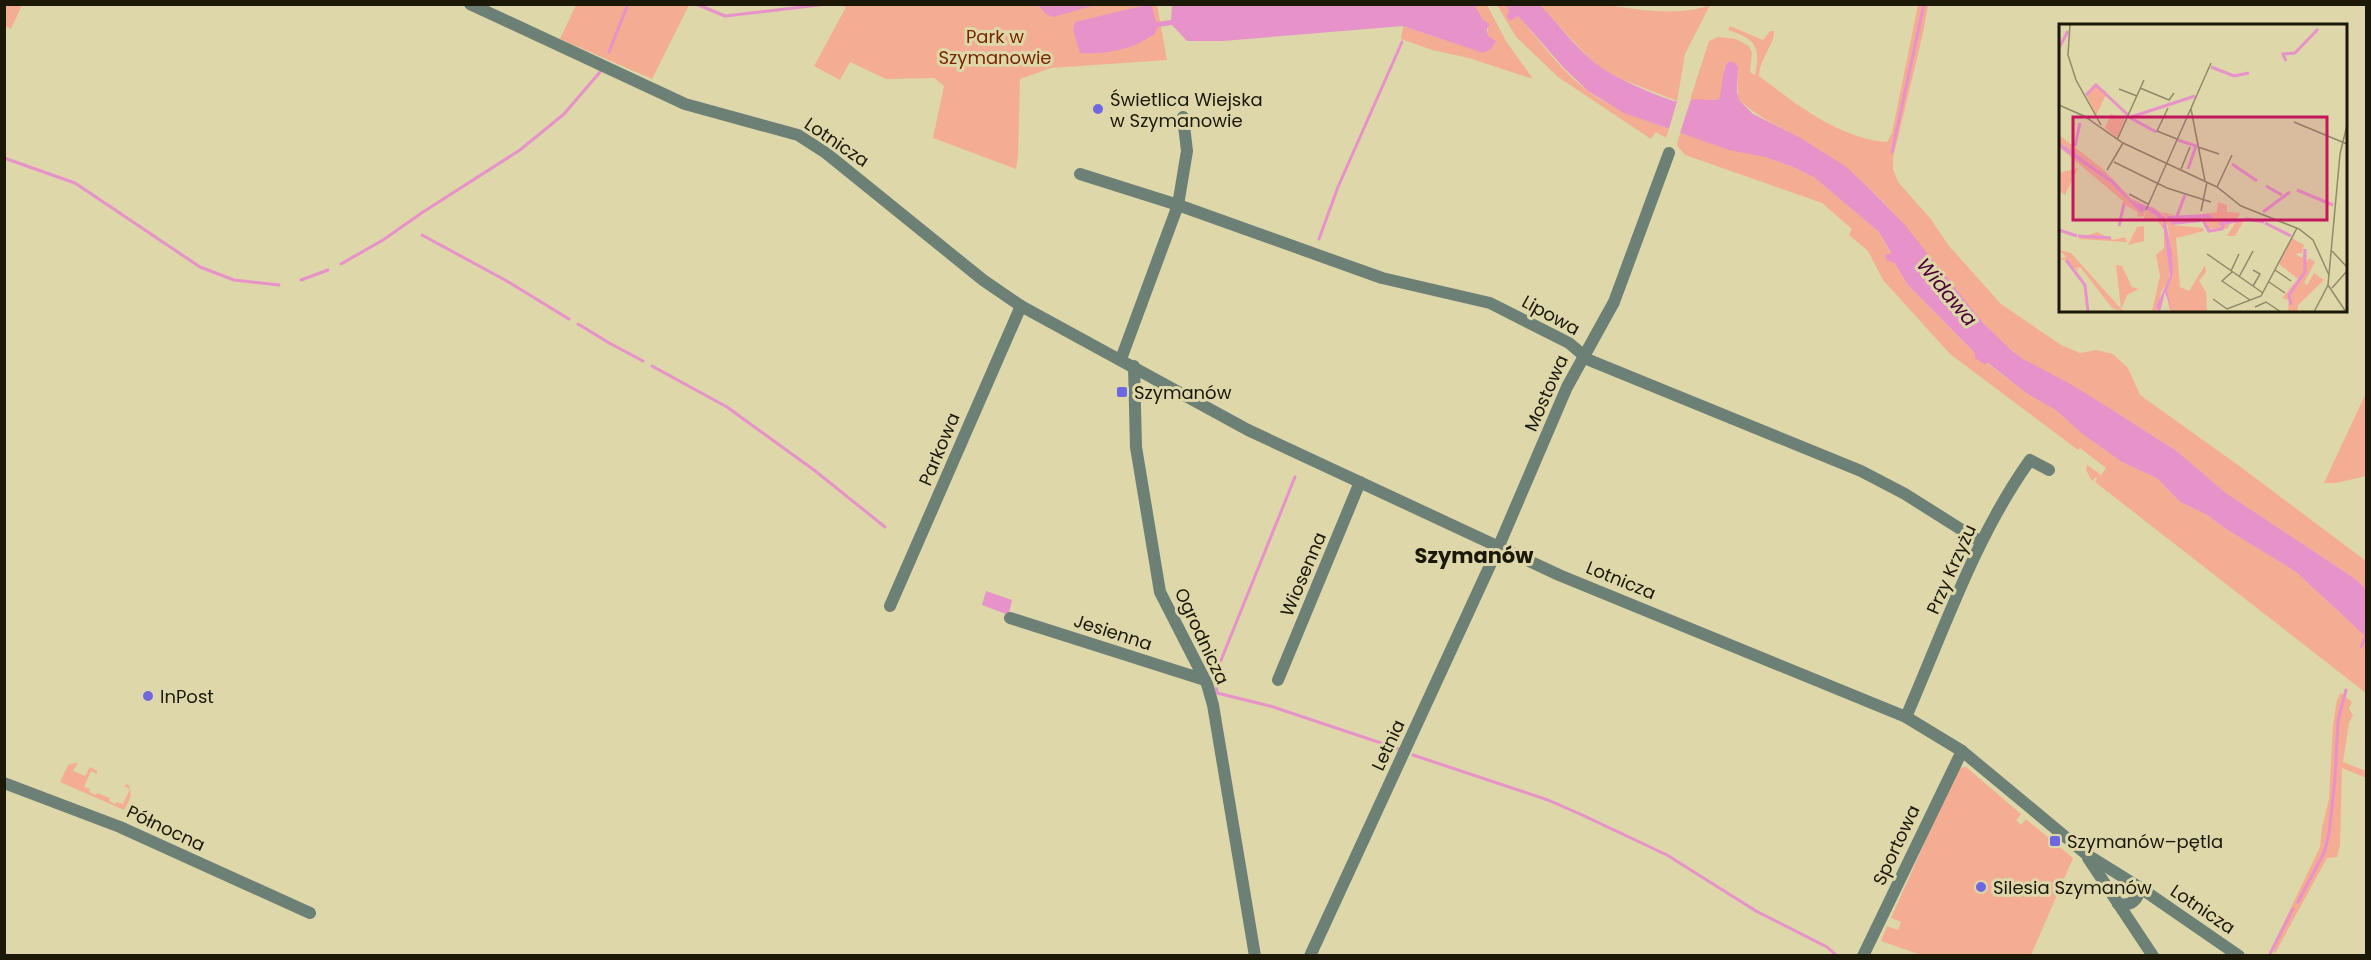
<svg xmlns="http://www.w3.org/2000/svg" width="2371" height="960" font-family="Poppins,sans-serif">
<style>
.green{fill:#f4ad93}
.water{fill:#e792c9}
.pier{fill:#ddd7aa}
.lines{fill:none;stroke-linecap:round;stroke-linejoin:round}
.stream{stroke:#e792c9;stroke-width:3}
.minor{stroke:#6d8076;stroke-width:12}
.poi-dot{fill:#6d68e2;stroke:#ddd7aa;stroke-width:2}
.labels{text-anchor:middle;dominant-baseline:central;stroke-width:6;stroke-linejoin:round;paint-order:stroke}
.park-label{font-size:18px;fill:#782700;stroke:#ddd7aa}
.poi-label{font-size:18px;fill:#1b1807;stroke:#ddd7aa;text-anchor:start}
.street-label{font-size:18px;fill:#1b1807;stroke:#ddd7aa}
.water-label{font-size:20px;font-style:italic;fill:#4e013c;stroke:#ddd7aa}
.quarter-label{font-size:21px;font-weight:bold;fill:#1b1807;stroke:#ddd7aa}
.inset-river{fill:none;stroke:#e792c9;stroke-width:3}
.inset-road{fill:none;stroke:#8f8b69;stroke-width:1.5}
.view{fill:#c2185b;fill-opacity:0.15;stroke:#c2185b;stroke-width:3}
.inset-edge{fill:none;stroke:#1b1807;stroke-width:3}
</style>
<rect width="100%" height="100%" fill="#ddd7aa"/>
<g class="green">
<polygon points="5,4 22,5 11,29 5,26"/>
<polygon points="832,4 1157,5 1167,60 1051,68 1020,79 1018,156 1016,169 933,138 944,86 934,78 886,79 850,62 840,80 814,66 846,7"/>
<path d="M1598,4C1633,8 1676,18 1710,5L1685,54L1677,101L1619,78L1601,68L1588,57L1540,5Z"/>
<polygon points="576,5 576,4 689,5 652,79 560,39"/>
<polygon points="1474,5 1487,5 1506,41 1533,79 1469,58 1432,50 1401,39 1403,26 1484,53 1488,36 1488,23 1483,20"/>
<path d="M1497,5H1506L1509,11L1518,16C1540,41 1561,71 1588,91C1613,109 1641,119 1669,129L1666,138L1656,132L1651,139L1558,77L1516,37Z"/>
<path d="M1918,5H1928L1923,33L1893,158V169L1898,182L1930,218L1949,246L2001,304L2061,345L2080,353L2096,350L2113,354L2128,368L2140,395L2238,465L2366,561V589L2354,578L2226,493L2178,452L2111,409L2023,359C1960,312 1924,238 1867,186C1845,166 1821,150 1796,136C1775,124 1756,116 1738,99V67L1724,68V86L1720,99L1689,103L1709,41L1718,37L1736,39L1749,46L1752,53L1750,72L1755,75C1761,46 1755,39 1728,30L1730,26L1763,40L1770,31H1774C1775,43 1760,58 1759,76C1796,104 1838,138 1887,142L1892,133Z"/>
<polygon points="1680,133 1765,157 1793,167 1815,178 1879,232 1907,284 1974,352 1976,358 1984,364 1987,363 2026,393 2057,411 2081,433 2122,462 2158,479 2180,502 2207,515 2226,529 2296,572 2366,637 2366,693 2095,482 2097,479 2096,477 2092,481 2086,470 2087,465 2101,475 2106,468 2080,448 2078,450 1950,354 1883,280 1868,251 1849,235 1852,229 1822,203 1685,155 1677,145"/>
<polygon points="2366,393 2366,476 2336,483 2324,483"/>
<polygon points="2341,693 2352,702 2349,709 2353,715 2349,723 2343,762 2366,771 2366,778 2342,768 2340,845 2337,857 2327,858 2274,955 2275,941 2320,847 2322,827 2329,799 2333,725 2337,700"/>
<path d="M78,762L73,771L85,776L90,767L97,771V774L91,771L84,787L90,789L89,792L96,795L97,793L110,798L109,801L115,804L117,802L123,804L130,789L124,786L128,784C134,794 129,801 124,810L60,782L68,765Z"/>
<polygon points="1966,767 2021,814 2016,820 2021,825 2026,819 2073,858 2031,955 1921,955 1881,941 1887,926 1898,930 1901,922 1891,918 1958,768"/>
</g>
<g class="water">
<path d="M1474,4L1483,20L1490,24L1487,29L1488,36L1496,41L1491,49L1483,53L1403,26L1223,41H1187L1172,25L1158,27L1154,35C1146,38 1140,44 1133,46C1117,51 1096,55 1080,53L1073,30L1075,22L1146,5H1152L1156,22L1171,20L1172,5Z"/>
<polygon points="1038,5 1095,5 1053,17 1046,14"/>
<path d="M1506,5H1540C1560,25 1578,52 1602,68C1616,78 1657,96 1674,101C1683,103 1688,100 1696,99C1704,99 1711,101 1719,99C1723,87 1721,72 1728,62H1734L1738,67L1737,92L1739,100L1753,114L1799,137L1845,166L1869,188L1904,224L1983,323L2011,350L2023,359L2067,382L2111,409L2178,452L2226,493L2354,578L2366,589V637L2296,572L2226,529L2207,515L2180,502L2158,479L2122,462L2081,433L2057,411L2026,393L1988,363L1984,364L1975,358L1974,352L1907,284L1895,263L1887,260L1885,255L1891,253L1879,232L1815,178L1793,167L1765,157L1729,150L1624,113L1588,91L1564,68L1518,16L1510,21L1507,16L1509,11Z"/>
<polygon points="986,591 1012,600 1009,613 1006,614 982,605"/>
</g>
<polygon class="pier" points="1678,98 1691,99 1679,136 1668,132"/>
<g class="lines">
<g class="stream">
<polyline points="636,4 640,4"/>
<polyline points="696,4 725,16 827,4"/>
<polyline points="609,52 628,4"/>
<polyline points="1892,152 1924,4"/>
<polyline points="4,158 75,183 200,267 234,280 279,285"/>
<polyline points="422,235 505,280 569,319"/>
<polyline points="1319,239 1338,187 1402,42"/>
<polyline points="341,264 383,240 423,212 520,150 564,114 600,72"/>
<polyline points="301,280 328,270"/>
<polyline points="578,324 611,344 643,361"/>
<polyline points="652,366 727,407 814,470 885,527"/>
<polyline points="1295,477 1215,675 1217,693 1270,706 1399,749"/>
<polyline points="2361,647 2366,636"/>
<polyline points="1413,755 1548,800 1580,814 1667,855 1756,911 1827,947 1837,956"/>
<polyline points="2298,902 2324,853 2329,834 2335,779 2338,720 2346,690"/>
<polyline points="2269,956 2293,909"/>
</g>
<g class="minor">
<polyline points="470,4 685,104 798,135 826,153 983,280 1021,306 1248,430 1559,575 1906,717 1962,751 2086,854 2139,887 2239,956"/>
<polyline points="1080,174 1178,205 1382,278 1490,303 1569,343 1589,360 1861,471 1905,494 1981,542"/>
<polyline points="1121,359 1178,205 1187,151 1183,117"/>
<polyline points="1134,366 1136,447 1160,592 1207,684 1213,705 1255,956"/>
<polyline points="890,606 1021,306"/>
<polyline points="1010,618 1205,680"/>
<polyline points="1278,680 1360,482"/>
<path d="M1906,717C1944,630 1975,537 2030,460L2049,470"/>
<polyline points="4,783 120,827 310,913"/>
<polyline points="2088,858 2153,956"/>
<path d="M2118,904C2132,906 2139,900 2139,887"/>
<polyline points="1310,956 1498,548 1567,387 1614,302 1669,153"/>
<polyline points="1863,956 1962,751"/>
</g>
</g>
<g class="poi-dot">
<circle cx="1098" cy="109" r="6"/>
<rect x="1116" y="386" width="12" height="12" rx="3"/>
<circle cx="148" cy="696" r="6"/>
<rect x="2049" y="835" width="12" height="12" rx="3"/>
<circle cx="1981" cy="887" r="6"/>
</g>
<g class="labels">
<g class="park-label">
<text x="995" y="36">Park w<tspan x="995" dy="21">Szymanowie</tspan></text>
</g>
<g class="poi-label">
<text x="1110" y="99">Świetlica Wiejska<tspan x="1110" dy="21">w Szymanowie</tspan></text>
<text x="1134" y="392">Szymanów</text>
<text x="160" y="696">InPost</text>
<text x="2067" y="841">Szymanów–pętla</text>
<text x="1993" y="887">Silesia Szymanów</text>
</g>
<g class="street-label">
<text transform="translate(837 142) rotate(34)">Lotnicza</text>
<text transform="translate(1551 315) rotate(29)">Lipowa</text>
<text transform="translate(1546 393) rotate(-66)">Mostowa</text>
<text transform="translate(939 449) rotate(-67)">Parkowa</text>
<text transform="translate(1951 569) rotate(-66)">Przy Krzyżu</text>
<text transform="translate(1303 574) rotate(-67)">Wiosenna</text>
<text transform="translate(1621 580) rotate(22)">Lotnicza</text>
<text transform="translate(1113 632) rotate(18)">Jesienna</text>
<text transform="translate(1202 636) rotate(65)">Ogrodnicza</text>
<text transform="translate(1388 745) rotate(-65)">Letnia</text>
<text transform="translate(166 828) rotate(25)">Północna</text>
<text transform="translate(1896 845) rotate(-65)">Sportowa</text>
<text transform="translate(2203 909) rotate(34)">Lotnicza</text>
</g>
<g class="water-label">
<text transform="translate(1947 292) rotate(50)">Widawa</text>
</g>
<g class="quarter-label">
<text x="1474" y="555">Szymanów</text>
</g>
</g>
<g transform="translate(2059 24)">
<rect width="288" height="288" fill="#ddd7aa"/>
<path d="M35,60L48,68L37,92L27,71ZM52,90L66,95L58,114L46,104ZM0,111L44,145L72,174L88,182L73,177L55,157L0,118ZM0,123L52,159L82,189L87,185L85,192L78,193L79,188L66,181L61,202L59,201L64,177ZM19,144L6,171L0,167V149ZM159,178L168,181V188L181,189L178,195H186L176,212H168L178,196L173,197L168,205L146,204L143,190L158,188ZM91,181L101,188L105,192L108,197L103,188L118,192L109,191L113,201L144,204L145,207L117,214L121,263L130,267L146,241L147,248L140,257L147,268L148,288H113L110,284L108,267L114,250L109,202ZM88,185L106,201L111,233L110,256L102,268L98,288L93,287L101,252L97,231L105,224V206L98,196L84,197ZM85,202V217L69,221L78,203ZM38,208L54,216L66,213L68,218L19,215ZM233,214L245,221L243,229L236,230L243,234L245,225V241L250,234L256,238L245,259L248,261L255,249L265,256L239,281L238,288H229L230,276L223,274L239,255L220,240ZM0,226L12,229L65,288L53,284L22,244L18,243L19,247L6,236L8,233L5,236L0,235L7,233ZM57,241L63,242L73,263L80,265L68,271L62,285Z" fill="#f4ad93"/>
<path d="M0,118L55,157L73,177L94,184L106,194L113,230L114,250L108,267L113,288L106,268L101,288L97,283L111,252L104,198L88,185L82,189L52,159L0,123ZM151,190L153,194H143L141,198L113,201L108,192Z" fill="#e792c9"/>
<path class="inset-river" d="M0,24L9,7M227,37L224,30L236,29L259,5M152,43L175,52L190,49M27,71L37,61L69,91M70,93L97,108M72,93L136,72M119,116L137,122L129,145M16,122L21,99M173,140L198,157M207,162L223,171M238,166L274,181M204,188L231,168M118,192L126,171M144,196L150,207L163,205L165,199M206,199L232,212M160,200L188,195L205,198M60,202L65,180M0,206L18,212M19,212L52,214M7,236L26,261L29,288M232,281L230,271L246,248V225"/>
<path class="inset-road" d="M11,0L9,31L17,56L42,101M81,64L110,76L115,69M60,65L78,72M0,81L25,92L64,119L158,163L182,182L240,205L254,216L270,251M109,84L98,107L118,115M132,85L146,157M235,98L288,120M58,116L85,56M139,123L160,130M55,138L108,164L152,178M122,145L131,123M48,146L64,119M158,163L173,131M70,170L89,180M87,186L152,39M142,187L148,158M273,227L288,243M148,230L204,269M194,246L201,250L194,262M216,246L232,257M172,247L180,230M173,248L163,257L191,276M180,253L194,227M210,258L226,269M269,261L287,288M273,264L288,247M154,275L168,285L202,272L238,204M196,283L207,278L222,288M255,288L269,261L281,130L288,101"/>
<path class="view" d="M14,93H268V196H14Z"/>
<rect width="288" height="288" class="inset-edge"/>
</g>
<rect width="2371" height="960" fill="none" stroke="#1b1807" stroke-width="12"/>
</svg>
